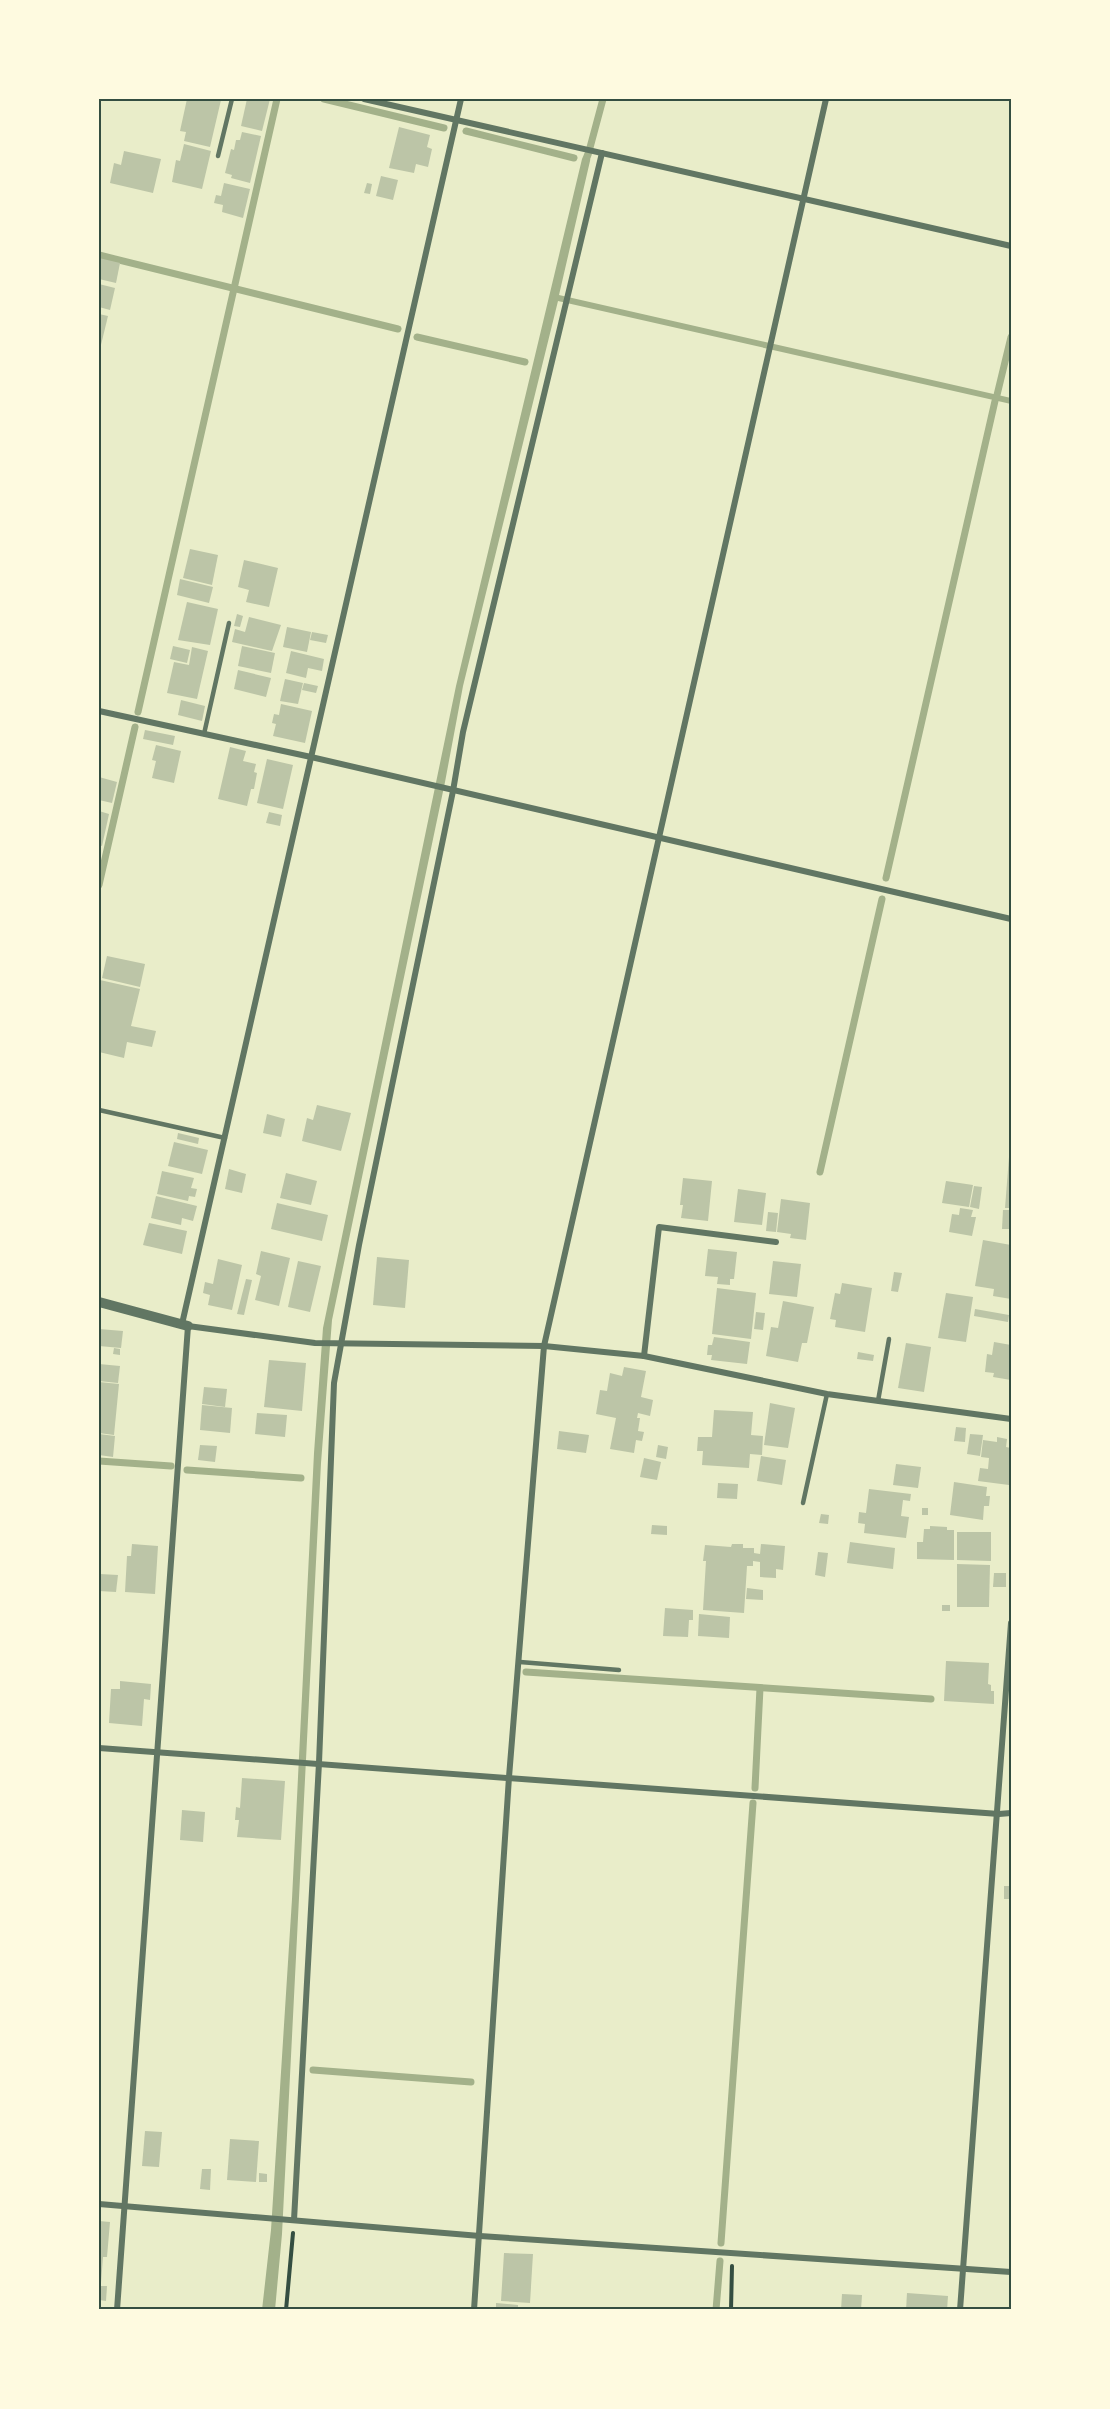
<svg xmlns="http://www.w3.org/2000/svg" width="1110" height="2409" font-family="'Zilla Slab',serif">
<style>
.water{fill:#a3b18a}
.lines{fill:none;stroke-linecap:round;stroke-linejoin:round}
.stream{stroke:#a3b18a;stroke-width:7}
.building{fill:#bcc5a7}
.path{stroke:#344e41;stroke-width:4}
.service{stroke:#617663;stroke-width:4.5}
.minor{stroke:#617663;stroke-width:6}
.tertiary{stroke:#617663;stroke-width:10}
.neatline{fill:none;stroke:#344e41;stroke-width:2}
</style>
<rect width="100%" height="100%" fill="#e9edc9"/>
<polygon class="water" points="588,145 592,146 590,161 559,295 1011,398 1011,404 558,301 463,686 445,782 332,1320 321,1463 282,2234 275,2310 262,2310 271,2230 292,1899 314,1453 323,1328 456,686 582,159"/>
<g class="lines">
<g class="stream">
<polyline points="324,99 444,128"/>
<polyline points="466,131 574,158"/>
<polyline points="588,155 603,99"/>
<polyline points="99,255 398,329"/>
<polyline points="417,337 525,362"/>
<polyline points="997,395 1011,337"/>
<polyline points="138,712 277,99"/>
<polyline points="886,878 995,401"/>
<polyline points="99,885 135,727"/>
<polyline points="820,1172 882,899"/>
<polyline points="99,1461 171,1466"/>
<polyline points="187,1470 301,1478"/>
<polyline points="526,1672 931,1699"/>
<polyline points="755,1788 760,1688"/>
<polyline points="313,2070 471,2082"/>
<polyline points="721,2243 753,1803"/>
<polyline points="716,2310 720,2261"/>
</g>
</g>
<g class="building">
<polygon points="187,99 221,100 210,147 184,141 186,132 180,131"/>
<polygon points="247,99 270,99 262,131 241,126"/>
<polygon points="399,127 430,135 427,147 432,149 428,167 416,164 414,173 389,168"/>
<polygon points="242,132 261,136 250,183 231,178 232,175 225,173 231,149 234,150 236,140 240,140"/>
<polygon points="184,144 211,151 202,189 172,182 176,160 180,161"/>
<polygon points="124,151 161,159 153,193 110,183 114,163 121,165"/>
<polygon points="381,176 398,180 393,200 376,196"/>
<polygon points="224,183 250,189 243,218 222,212 223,205 214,203 216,195 221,196"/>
<polygon points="367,183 372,184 370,194 364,193"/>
<polygon points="99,258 120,263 116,283 99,279"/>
<polygon points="99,284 115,288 110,310 99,307"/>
<polygon points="99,314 108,316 100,349 99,349"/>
<polygon points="190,549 218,555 212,585 183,578"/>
<polygon points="244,560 278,568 269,607 246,602 249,590 238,587"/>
<polygon points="180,579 213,587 209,603 177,595"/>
<polygon points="187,602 218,609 210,645 178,640"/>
<polygon points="237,614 243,616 240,627 234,626"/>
<polygon points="249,617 281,625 272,651 232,642 235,629 245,632"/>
<polygon points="287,627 311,632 307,652 283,647"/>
<polygon points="312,632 328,635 326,643 310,640"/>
<polygon points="173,646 190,650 187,663 170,659"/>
<polygon points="242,646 275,653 271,673 238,666"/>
<polygon points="192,647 208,651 197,699 167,693 174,662 189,665"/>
<polygon points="291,651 324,659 322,671 308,668 306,678 286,673"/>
<polygon points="238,670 271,678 266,697 234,689"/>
<polygon points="285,679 303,683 298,704 280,701"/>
<polygon points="304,683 318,686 316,693 302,690"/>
<polygon points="181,700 205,706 202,721 178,715"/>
<polygon points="281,704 312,711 305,743 273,736 276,724 272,723 274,714 279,715"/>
<polygon points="145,730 175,736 173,745 143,739"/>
<polygon points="156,745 181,751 174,783 152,778 156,761 152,760"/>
<polygon points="230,747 246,751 243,761 256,764 254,772 257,773 254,789 251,789 247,806 218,799"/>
<polygon points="267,759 293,765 283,809 257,803"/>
<polygon points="99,777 117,782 112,803 99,800"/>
<polygon points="99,811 109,814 102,846 99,845"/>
<polygon points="269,812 282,815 280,826 266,823"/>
<polygon points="107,956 145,964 140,987 102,978"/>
<polygon points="100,980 140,989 131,1026 156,1031 152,1047 127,1042 124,1058 99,1052"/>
<polygon points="317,1105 351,1113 341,1151 302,1141 307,1118 313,1120"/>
<polygon points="267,1114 285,1119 281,1137 263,1133"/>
<polygon points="178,1133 199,1138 198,1144 177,1139"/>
<polygon points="174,1142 208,1150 202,1174 168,1166"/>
<polygon points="1009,1157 1011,1157 1011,1208 1005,1208"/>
<polygon points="229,1169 246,1174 242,1193 225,1189"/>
<polygon points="162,1171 194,1178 191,1188 197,1189 195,1197 189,1196 188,1201 157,1194"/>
<polygon points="286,1173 317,1181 311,1205 280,1198"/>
<polygon points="683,1178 712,1181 708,1221 681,1218 683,1205 680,1205"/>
<polygon points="946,1181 973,1185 969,1207 942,1203"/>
<polygon points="974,1186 982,1187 979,1209 970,1207"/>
<polygon points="738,1189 766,1193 762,1225 734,1222"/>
<polygon points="156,1196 197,1206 193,1221 182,1218 181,1225 151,1218"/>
<polygon points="781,1199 810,1203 806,1240 790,1238 791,1234 777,1232"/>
<polygon points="277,1203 328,1215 322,1241 271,1229"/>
<polygon points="960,1208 973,1210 971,1217 976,1217 972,1236 949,1232 952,1214 959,1215"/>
<polygon points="1003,1210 1011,1210 1011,1229 1002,1229"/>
<polygon points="768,1212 778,1213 776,1232 766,1231"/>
<polygon points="149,1223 187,1231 182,1254 143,1245"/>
<polygon points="983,1240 1011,1245 1011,1299 993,1296 994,1289 975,1286"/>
<polygon points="708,1249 737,1252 734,1279 730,1279 730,1285 717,1284 718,1277 705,1276"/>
<polygon points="261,1251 290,1258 279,1306 255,1300 261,1276 256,1274"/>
<polygon points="377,1257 409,1260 405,1308 373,1305"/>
<polygon points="218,1259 242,1265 232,1310 208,1305 210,1295 203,1293 205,1282 213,1284"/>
<polygon points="298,1261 321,1266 310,1312 288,1307"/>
<polygon points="773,1261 801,1264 797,1297 769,1294"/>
<polygon points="894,1272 902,1273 898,1292 891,1291"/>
<polygon points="246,1279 252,1280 244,1315 237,1314"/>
<polygon points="842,1283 872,1288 865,1332 835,1327 836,1320 830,1319 835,1293 840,1294"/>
<polygon points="717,1288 756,1293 751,1339 712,1334"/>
<polygon points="946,1293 973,1297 966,1342 938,1338"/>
<polygon points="783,1301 814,1307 807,1343 802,1343 798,1362 766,1356 771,1327 778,1328"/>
<polygon points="975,1309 1009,1315 1008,1322 974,1316"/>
<polygon points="756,1312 765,1313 763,1330 754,1329"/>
<polygon points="99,1329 123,1331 121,1348 99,1346"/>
<polygon points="714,1337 750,1342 747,1364 711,1360 712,1355 707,1355 708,1345 712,1345"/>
<polygon points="994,1342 1011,1345 1011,1380 993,1377 994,1373 985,1372 987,1354 992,1355"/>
<polygon points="906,1343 931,1347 924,1392 898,1388"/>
<polygon points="114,1348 120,1349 120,1355 113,1354"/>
<polygon points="858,1352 874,1355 873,1361 857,1359"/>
<polygon points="269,1360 306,1363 302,1411 264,1407"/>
<polygon points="99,1364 120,1366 118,1383 99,1381"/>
<polygon points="624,1367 646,1371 641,1397 653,1400 650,1416 638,1413 637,1418 640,1418 638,1431 644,1432 642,1441 636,1440 634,1453 610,1449 616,1418 596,1414 600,1390 607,1391 610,1373 622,1376"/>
<polygon points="99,1382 119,1384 114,1435 99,1433"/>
<polygon points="204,1387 227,1389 225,1407 202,1404"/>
<polygon points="770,1403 795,1408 788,1448 764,1445"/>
<polygon points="202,1405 232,1408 230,1433 200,1430"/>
<polygon points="714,1410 753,1412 751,1435 763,1436 762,1455 750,1454 749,1468 702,1465 703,1451 697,1451 698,1437 712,1437"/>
<polygon points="257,1413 287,1415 285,1437 255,1434"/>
<polygon points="956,1427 966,1428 965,1442 954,1441"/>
<polygon points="559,1431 589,1435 586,1453 557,1449"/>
<polygon points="99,1434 115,1436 113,1457 99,1455"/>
<polygon points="970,1434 983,1435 980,1456 967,1454"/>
<polygon points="997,1437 1007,1439 1006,1447 1011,1448 1009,1485 978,1481 980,1468 988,1469 989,1458 981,1457 983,1440 997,1442"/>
<polygon points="200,1445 217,1446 215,1462 198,1460"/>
<polygon points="658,1445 668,1447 666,1459 656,1457"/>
<polygon points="761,1456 786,1460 782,1485 757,1481"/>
<polygon points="644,1458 661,1462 657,1480 640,1477"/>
<polygon points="896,1464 921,1467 918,1488 893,1485"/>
<polygon points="954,1482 987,1487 986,1496 990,1496 989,1506 984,1506 983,1520 950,1515"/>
<polygon points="718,1483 738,1484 737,1499 717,1498"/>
<polygon points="869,1489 911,1494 910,1501 903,1500 901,1516 909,1517 906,1538 864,1533 865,1524 858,1523 859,1512 866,1513"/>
<rect x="922" y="1508" width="6" height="7"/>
<polygon points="821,1514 829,1515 828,1524 819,1523"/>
<polygon points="652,1525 667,1526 667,1535 651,1534"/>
<polygon points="930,1526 947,1527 947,1530 954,1530 954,1560 917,1559 917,1542 923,1542 924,1529 930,1529"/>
<polygon points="957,1532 991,1532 991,1561 957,1560"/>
<polygon points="850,1542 895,1548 893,1569 847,1563"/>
<polygon points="132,1544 158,1546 155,1594 125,1592 127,1556 131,1556"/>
<polygon points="732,1544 743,1544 743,1548 754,1548 754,1553 760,1554 761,1544 785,1546 783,1570 776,1569 776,1578 760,1577 760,1562 753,1561 753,1566 747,1566 744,1613 703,1610 706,1561 703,1561 705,1545 731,1547"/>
<polygon points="818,1552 828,1553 825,1577 815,1575"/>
<polygon points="957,1564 990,1565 989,1607 957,1607"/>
<polygon points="994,1573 1006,1573 1006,1587 993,1587"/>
<polygon points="100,1574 118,1575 116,1592 99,1591"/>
<polygon points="747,1588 763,1590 763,1600 746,1599"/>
<rect x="942" y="1605" width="8" height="6"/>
<polygon points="665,1608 693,1610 693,1620 689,1620 688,1637 663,1636"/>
<polygon points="699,1614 730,1617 729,1638 698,1636"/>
<polygon points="946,1661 989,1663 988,1684 991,1685 991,1691 994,1691 994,1704 944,1701"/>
<polygon points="120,1681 151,1684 150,1700 144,1699 142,1726 109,1723 111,1689 120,1689"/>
<polygon points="242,1778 285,1781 281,1840 237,1837 239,1820 235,1820 236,1807 240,1808"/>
<polygon points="182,1810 205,1812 203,1842 180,1840"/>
<rect x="1004" y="1886" width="7" height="13"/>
<polygon points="145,2131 162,2132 159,2167 142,2166"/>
<polygon points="230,2139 259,2141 256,2182 227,2180"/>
<polygon points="202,2169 211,2169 210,2190 200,2189"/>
<polygon points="259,2173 267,2174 267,2182 259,2182"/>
<polygon points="99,2221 110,2222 107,2257 103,2257 101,2283 99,2283"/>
<polygon points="504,2253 533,2254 530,2303 501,2301"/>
<polygon points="99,2286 107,2286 106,2301 99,2300"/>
<polygon points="907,2293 948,2296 947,2310 906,2310"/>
<polygon points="842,2294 862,2295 861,2310 841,2310"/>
<polygon points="496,2303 518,2305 518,2310 496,2310"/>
</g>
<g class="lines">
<g class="path">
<polyline points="286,2310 293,2233"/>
<polyline points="731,2310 732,2266"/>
</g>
<g class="service">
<polyline points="218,156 232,99"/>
<polyline points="204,734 229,623"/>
<polyline points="99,1110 225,1138"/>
<polyline points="878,1401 889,1339"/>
<polyline points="803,1503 827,1394"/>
<polyline points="520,1662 619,1670"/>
</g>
<g class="minor">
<polyline points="364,99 1011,246"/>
<polyline points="99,711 311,757 1011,919"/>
<polyline points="182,1324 461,99"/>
<polyline points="644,1356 659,1227 776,1242"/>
<polyline points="99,1748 999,1814 1011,1813"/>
<polyline points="99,2204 480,2236 1011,2272"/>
<polyline points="294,2220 319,1763 334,1383 359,1245 453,791 463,732 602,153"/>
<polyline points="117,2310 188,1326 315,1343 544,1346 644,1356 827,1394 1011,1419"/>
<polyline points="474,2310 509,1777 544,1346 826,99"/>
<polyline points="960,2310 1011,1623"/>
</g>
<polyline class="tertiary" points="99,1302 188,1326"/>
</g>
<rect width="1110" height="2409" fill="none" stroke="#fefae0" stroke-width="201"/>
<rect x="100" y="100" width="910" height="2208" class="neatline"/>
</svg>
